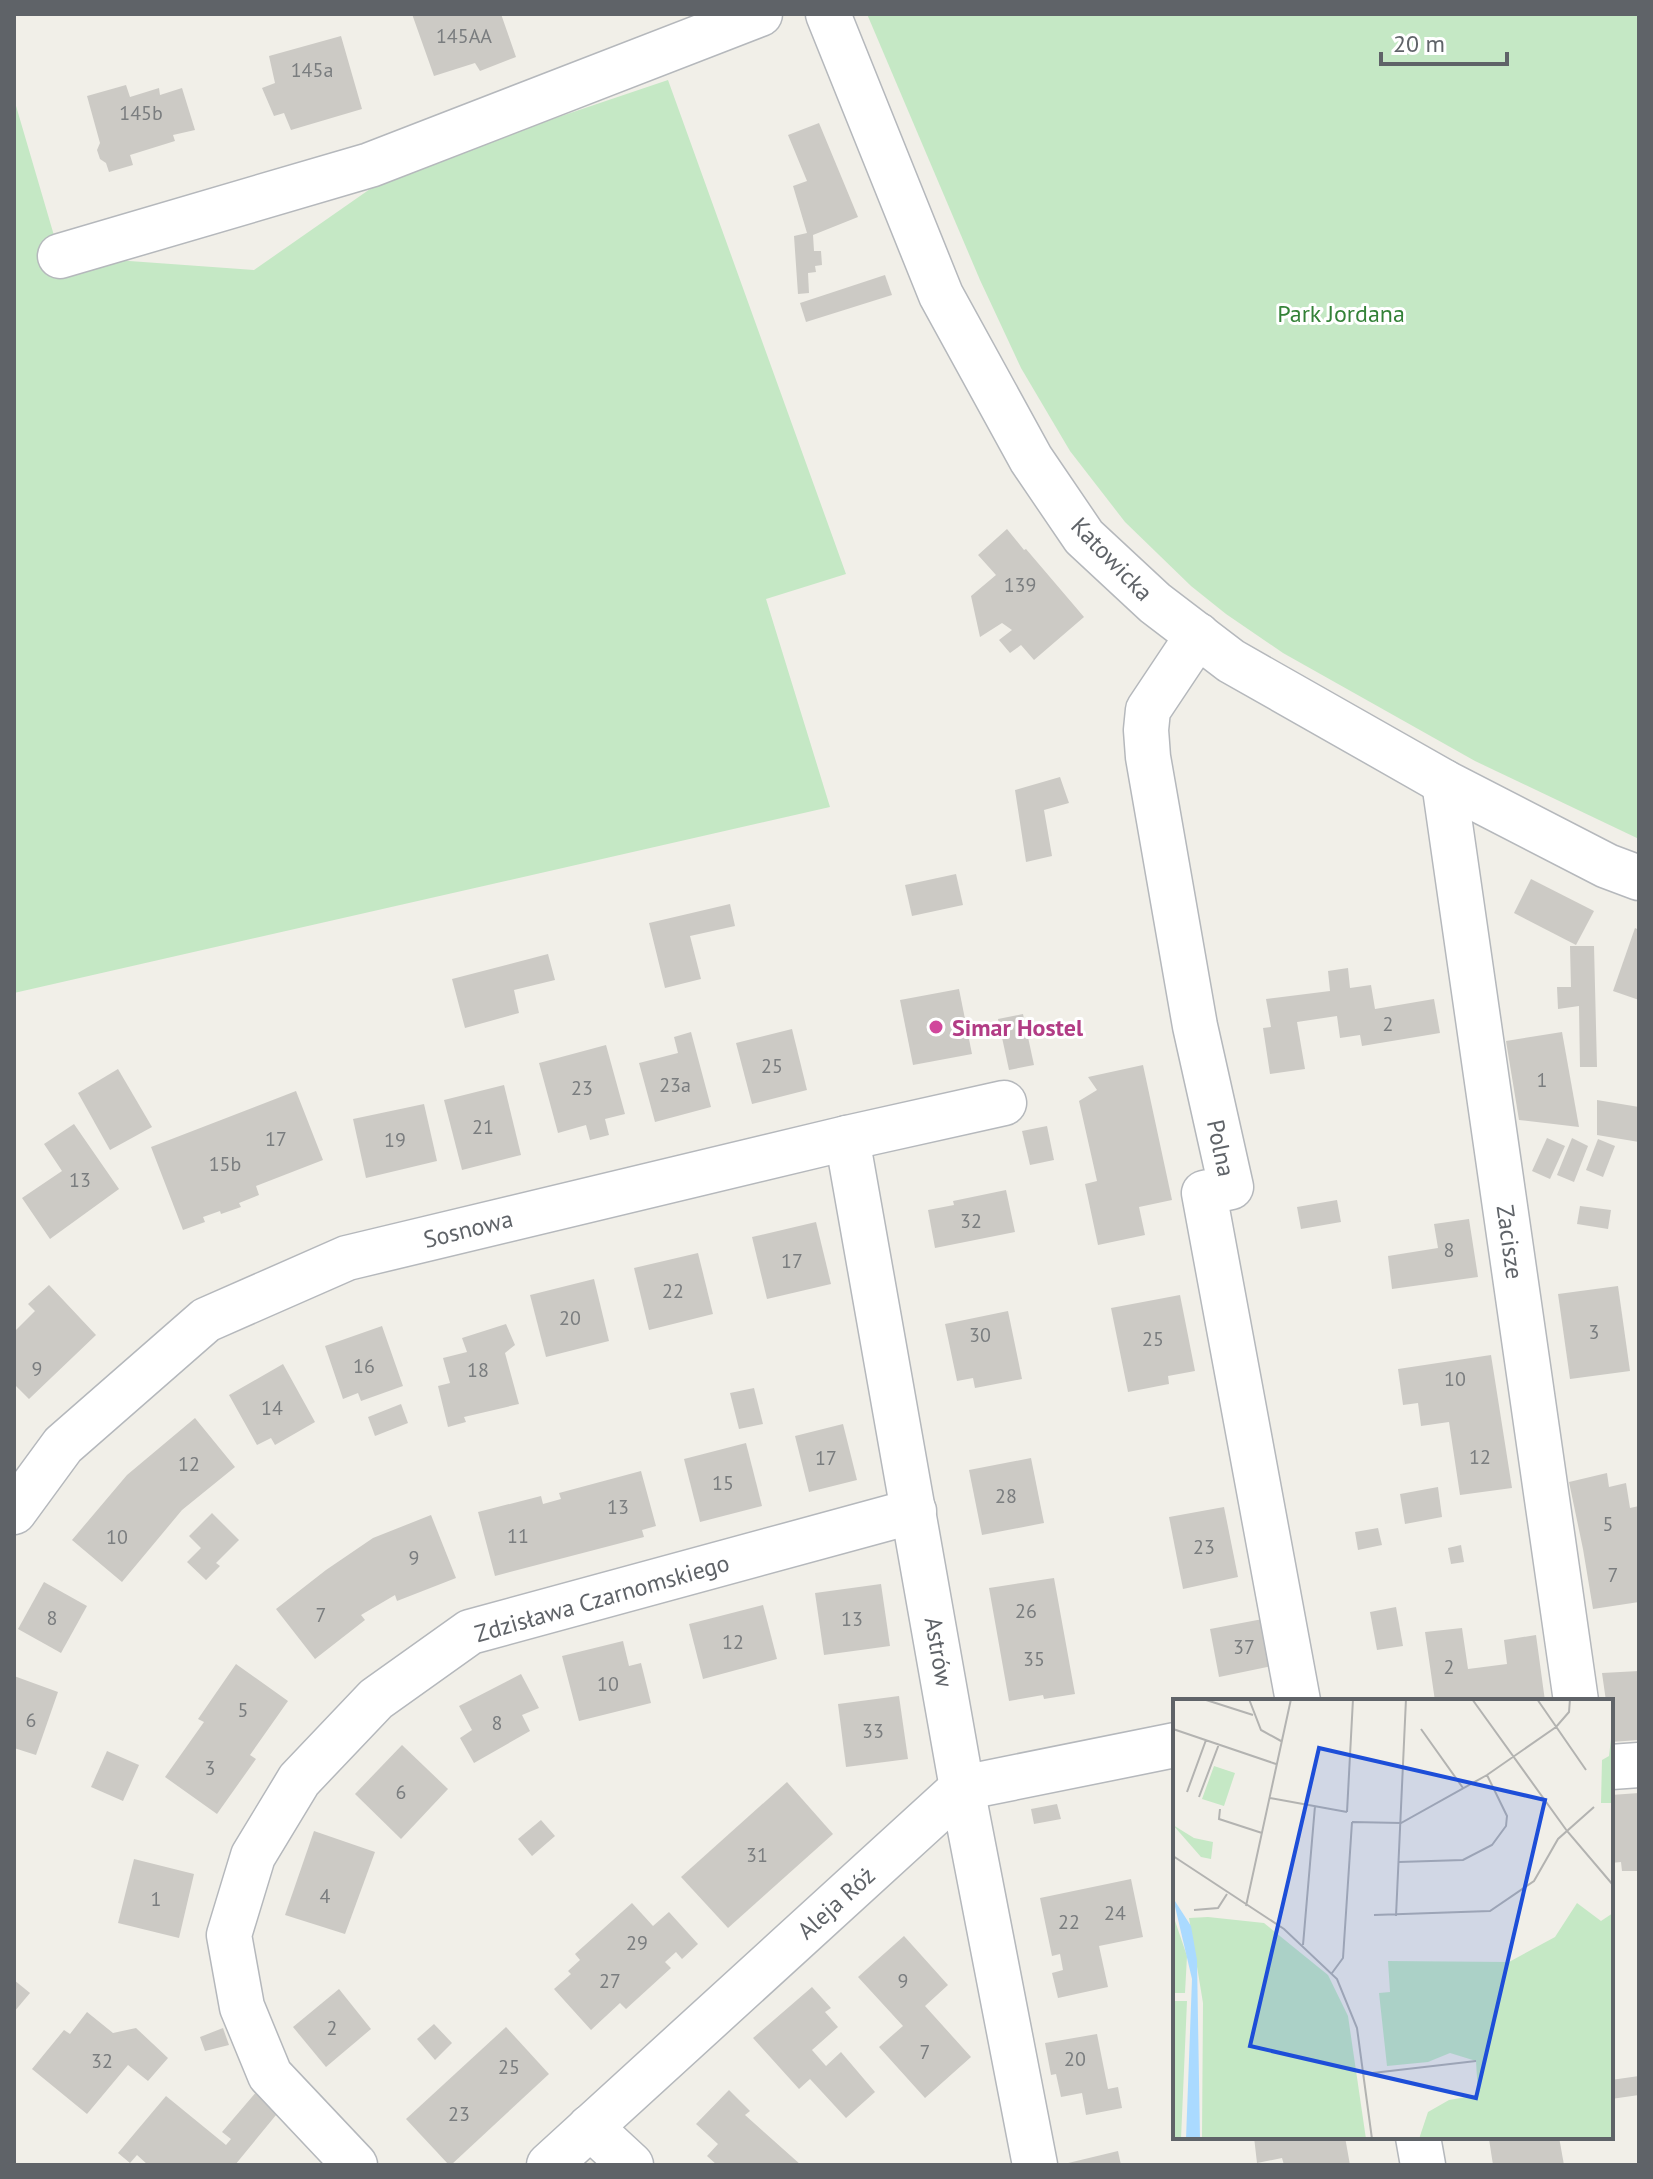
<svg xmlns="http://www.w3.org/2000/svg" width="1653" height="2179" font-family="'PT Sans',sans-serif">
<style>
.green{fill:#c5e8c5}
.building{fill:#cccac5}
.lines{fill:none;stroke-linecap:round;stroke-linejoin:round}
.minor-casing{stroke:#b5b8bc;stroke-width:47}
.minor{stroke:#fff;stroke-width:44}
.hotel-dot{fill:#d1479c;stroke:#fff;stroke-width:3}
.labels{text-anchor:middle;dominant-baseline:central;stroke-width:6;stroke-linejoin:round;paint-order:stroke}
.number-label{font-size:20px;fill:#7a7d7f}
.park-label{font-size:24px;fill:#348238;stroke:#fff}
.street-label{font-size:24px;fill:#5f6368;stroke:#fff}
.hotel-label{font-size:24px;font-weight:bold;fill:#b23c85;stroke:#fff;text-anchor:start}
.inset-road{fill:none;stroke:#b3b3b1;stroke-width:2}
.view{fill:#1d4ed8;fill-opacity:0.15;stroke:#1d4ed8;stroke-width:4}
.inset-edge{fill:none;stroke:#5f6368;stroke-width:4}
</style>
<rect width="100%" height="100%" fill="#f1efe8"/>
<g class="green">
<polygon points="867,14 1639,14 1639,839 1475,761 1283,653 1226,614 1191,586 1125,522 1070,451 1021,368 980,280"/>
<polygon points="668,80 846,574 766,599 830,807 14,993 14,99 60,256 254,270 393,173"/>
</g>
<g class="building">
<polygon points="412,14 501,14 516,57 480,71 475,63 434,76"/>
<polygon points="341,36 362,109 291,130 284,113 274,116 262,88 275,83 269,56"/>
<polygon points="126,85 130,97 159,88 160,95 182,88 195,130 173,135 175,141 130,155 133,165 109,172 106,163 100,159 97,150 100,143 87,96"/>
<polygon points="819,123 858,217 813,235 814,251 821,251 822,265 815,266 816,272 808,273 809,293 798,294 794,236 807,233 793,186 807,181 788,135"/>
<polygon points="885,275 892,295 806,322 800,303"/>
<polygon points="1007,529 1024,550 1026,549 1084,617 1034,660 1021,645 1010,653 999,640 1012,630 1002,623 980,637 971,596 996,575 978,555"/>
<polygon points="1060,777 1069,803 1044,810 1052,856 1026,862 1015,790"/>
<polygon points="956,874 963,905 912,916 905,885"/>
<polygon points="1531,879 1594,911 1576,945 1514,913"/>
<polygon points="730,904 735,926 690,936 701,979 665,988 649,923"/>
<polygon points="1635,928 1639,930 1639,1000 1613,991"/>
<polygon points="1570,946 1594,946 1597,1067 1580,1067 1579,1006 1558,1009 1557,987 1571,987"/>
<polygon points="548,954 555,980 514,990 519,1013 465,1028 452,979"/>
<polygon points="1348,968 1350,988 1371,985 1375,1009 1434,999 1440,1033 1362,1046 1360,1035 1340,1038 1337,1016 1297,1022 1305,1069 1270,1074 1263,1028 1271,1027 1266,999 1330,991 1328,971"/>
<polygon points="959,989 972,1054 913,1065 900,1000"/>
<polygon points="1023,1014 1034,1065 1009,1070 998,1019"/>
<polygon points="792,1029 807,1090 752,1104 736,1043"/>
<polygon points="691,1032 711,1107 655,1122 639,1063 678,1053 674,1037"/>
<polygon points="1562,1032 1579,1127 1519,1120 1506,1041"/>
<polygon points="606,1045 625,1114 605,1119 609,1135 590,1140 586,1125 558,1133 539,1063"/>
<polygon points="1143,1065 1172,1200 1139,1207 1145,1235 1098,1245 1085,1184 1097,1181 1079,1101 1097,1090 1088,1077"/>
<polygon points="118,1069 152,1127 110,1150 78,1093"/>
<polygon points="504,1085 521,1155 462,1170 444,1100"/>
<polygon points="296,1091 323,1160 256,1186 259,1195 239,1203 241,1207 221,1214 220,1211 203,1217 205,1222 183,1230 151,1147"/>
<polygon points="1597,1100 1639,1107 1639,1142 1597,1135"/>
<polygon points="424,1104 437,1161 366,1178 353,1119"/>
<polygon points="74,1124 119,1189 50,1239 22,1198 62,1171 44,1144"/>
<polygon points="1047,1126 1054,1160 1030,1165 1022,1131"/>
<polygon points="1547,1138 1565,1146 1550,1179 1532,1171"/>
<polygon points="1572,1138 1588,1146 1574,1182 1557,1175"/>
<polygon points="1598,1139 1615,1146 1603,1177 1586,1170"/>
<polygon points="1006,1190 1015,1232 935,1248 928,1210 954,1205 953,1201"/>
<polygon points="1337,1200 1341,1222 1301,1229 1297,1207"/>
<polygon points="1580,1206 1611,1210 1608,1229 1577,1224"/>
<polygon points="1469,1219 1478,1277 1392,1289 1388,1256 1438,1248 1434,1224"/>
<polygon points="816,1222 831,1284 767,1299 752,1237"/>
<polygon points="698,1253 713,1314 649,1330 634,1268"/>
<polygon points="594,1279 609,1341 546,1357 530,1295"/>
<polygon points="49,1285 96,1335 29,1399 14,1384 14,1332 35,1311 28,1304"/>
<polygon points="1618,1286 1630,1371 1570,1379 1558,1294"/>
<polygon points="1180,1295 1195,1371 1168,1376 1169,1384 1128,1392 1111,1308"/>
<polygon points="1008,1311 1022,1379 975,1388 973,1378 957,1381 945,1324"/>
<polygon points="506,1324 515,1345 505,1353 519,1404 464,1417 466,1422 448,1427 438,1386 450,1383 443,1358 467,1352 462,1338"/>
<polygon points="382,1326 403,1386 361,1401 358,1393 343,1399 325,1346"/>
<polygon points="1491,1355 1512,1488 1460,1495 1449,1422 1421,1426 1418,1403 1403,1405 1398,1369"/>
<polygon points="283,1364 315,1422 275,1445 271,1438 257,1445 229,1395"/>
<polygon points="754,1388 763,1424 739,1429 730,1393"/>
<polygon points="401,1404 408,1423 375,1436 368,1417"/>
<polygon points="195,1418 235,1467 182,1510 122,1582 72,1540 127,1475"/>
<polygon points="843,1424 857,1480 809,1492 795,1436"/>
<polygon points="746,1443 762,1506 700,1522 684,1459"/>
<polygon points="1031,1458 1044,1523 982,1535 969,1470"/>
<polygon points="641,1471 656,1526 642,1530 644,1537 495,1576 478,1512 541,1496 543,1504 561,1499 559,1493"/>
<polygon points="1607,1473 1609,1487 1626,1483 1630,1508 1639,1506 1639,1602 1593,1609 1583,1549 1569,1482"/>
<polygon points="1438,1487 1442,1517 1405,1524 1400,1494"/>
<polygon points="1224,1507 1238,1577 1183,1589 1169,1517"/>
<polygon points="212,1513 239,1540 216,1563 220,1566 206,1580 187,1562 201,1548 189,1536"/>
<polygon points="431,1515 456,1578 397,1601 395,1595 361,1615 365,1620 315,1659 276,1609 326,1570 373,1538"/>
<polygon points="1378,1528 1382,1545 1358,1550 1355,1532"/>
<polygon points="1461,1545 1464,1562 1451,1564 1448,1548"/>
<polygon points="1054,1578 1075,1694 1044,1699 1043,1695 1009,1701 989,1588"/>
<polygon points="44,1582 87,1606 61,1653 18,1629"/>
<polygon points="881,1584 890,1646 824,1655 815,1593"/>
<polygon points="763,1605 777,1659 703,1679 689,1624"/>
<polygon points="1396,1607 1403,1646 1377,1650 1370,1612"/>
<polygon points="1268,1618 1277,1665 1219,1677 1210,1629"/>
<polygon points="1462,1628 1468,1669 1507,1664 1504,1640 1536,1635 1545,1701 1435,1701 1425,1632"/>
<polygon points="623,1641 629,1666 641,1663 651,1703 579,1721 562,1656"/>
<polygon points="236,1664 288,1701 250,1755 256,1759 217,1814 165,1777 204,1722 198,1719"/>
<polygon points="1639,1671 1639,1740 1611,1742 1611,1701 1606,1701 1602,1673"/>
<polygon points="521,1674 539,1708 522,1715 530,1731 474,1763 460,1738 472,1730 459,1706"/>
<polygon points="14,1676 58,1692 36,1755 14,1748"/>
<polygon points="899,1696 908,1759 846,1767 838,1704"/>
<polygon points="402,1745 448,1789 401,1839 355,1794"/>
<polygon points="107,1751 139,1765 123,1801 91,1787"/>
<polygon points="787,1782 833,1834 728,1928 681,1877"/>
<polygon points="1639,1793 1638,1871 1622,1871 1621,1862 1611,1863 1611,1795"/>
<polygon points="1057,1804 1061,1819 1034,1824 1031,1809"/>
<polygon points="541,1820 555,1836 532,1856 518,1839"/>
<polygon points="314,1831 375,1852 345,1934 285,1915"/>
<polygon points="134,1859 194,1874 179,1938 118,1923"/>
<polygon points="1131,1879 1143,1937 1099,1946 1108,1987 1058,1998 1052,1973 1063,1970 1060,1954 1052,1956 1040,1898"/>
<polygon points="632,1903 653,1926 669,1912 698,1944 682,1959 676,1952 665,1962 671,1968 626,2009 620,2003 591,2030 554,1989 571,1974 568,1971 580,1960 575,1954"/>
<polygon points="904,1936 948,1985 925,2006 971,2057 925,2098 879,2047 903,2026 858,1977"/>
<polygon points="14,1980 30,1993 14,2012"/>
<polygon points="812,1987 831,2008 825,2012 838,2027 812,2050 826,2066 841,2052 875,2092 846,2118 810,2079 799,2089 753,2038"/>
<polygon points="339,1989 371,2029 326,2067 293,2027"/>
<polygon points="87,2012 113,2033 136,2028 168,2058 148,2081 128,2065 87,2114 32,2069 64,2030 70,2034"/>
<polygon points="434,2024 452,2043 435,2060 417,2039"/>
<polygon points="506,2027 549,2074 451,2165 449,2165 406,2119"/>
<polygon points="223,2028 229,2045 205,2051 200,2037"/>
<polygon points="1097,2034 1108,2089 1118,2087 1122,2108 1086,2115 1082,2093 1061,2097 1056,2074 1051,2075 1045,2043"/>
<polygon points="1639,2076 1639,2095 1611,2099 1611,2080"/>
<polygon points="258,2090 281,2109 235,2165 148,2165 137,2155 130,2163 118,2153 166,2096 226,2145 231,2139 222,2132"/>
<polygon points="729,2090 750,2111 745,2115 801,2165 717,2165 707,2156 718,2144 696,2124"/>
<polygon points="1254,2137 1345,2137 1350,2165 1284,2165 1282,2158 1257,2163"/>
<polygon points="1499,2137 1559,2137 1564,2165 1493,2165 1489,2139"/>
<polygon points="1118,2151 1121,2165 1064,2165 1064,2164"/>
</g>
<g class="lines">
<defs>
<g id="minor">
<polyline points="828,14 941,295 1031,459 1084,537 1155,603 1231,661 1444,782 1607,866 1639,878"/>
<polyline points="60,256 370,165 760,14"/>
<polyline points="1198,635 1148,710 1146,730 1148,757 1195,1026 1231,1187 1204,1193 1298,1701"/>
<polyline points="1444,782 1576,1701"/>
<polyline points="847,1138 962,1788 1035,2165"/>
<polyline points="14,1512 63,1445 206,1320 347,1258 847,1138 1004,1103"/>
<polyline points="1611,1767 1639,1765"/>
<polyline points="590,2127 631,2165"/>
<polyline points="1418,2137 1423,2165"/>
<polyline points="355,2165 270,2075 242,2007 229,1935 253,1856 299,1780 376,1699 470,1632 914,1511"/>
<polyline points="549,2165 962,1788 1175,1745"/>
</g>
</defs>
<use href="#minor" class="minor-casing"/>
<use href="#minor" class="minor"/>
</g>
<circle class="hotel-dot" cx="936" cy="1027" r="8"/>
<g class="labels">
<g class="number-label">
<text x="464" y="36">145AA</text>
<text x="312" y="70">145a</text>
<text x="141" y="113">145b</text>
<text x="1020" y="585">139</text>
<text x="1388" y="1024">2</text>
<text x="772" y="1066">25</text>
<text x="1542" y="1080">1</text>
<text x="675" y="1085">23a</text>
<text x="582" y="1088">23</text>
<text x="483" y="1127">21</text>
<text x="276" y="1139">17</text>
<text x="395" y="1140">19</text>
<text x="225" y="1164">15b</text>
<text x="80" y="1180">13</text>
<text x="971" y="1221">32</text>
<text x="1449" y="1250">8</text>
<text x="792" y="1261">17</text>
<text x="673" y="1291">22</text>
<text x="570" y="1318">20</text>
<text x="1594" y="1332">3</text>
<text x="980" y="1335">30</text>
<text x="1153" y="1339">25</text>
<text x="364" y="1366">16</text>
<text x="37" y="1369">9</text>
<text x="478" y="1370">18</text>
<text x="1455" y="1379">10</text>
<text x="272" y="1408">14</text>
<text x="1480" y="1457">12</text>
<text x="826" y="1458">17</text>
<text x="189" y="1464">12</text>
<text x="723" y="1483">15</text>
<text x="1006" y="1496">28</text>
<text x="618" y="1507">13</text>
<text x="1608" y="1524">5</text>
<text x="518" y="1536">11</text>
<text x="117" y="1537">10</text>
<text x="1204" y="1547">23</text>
<text x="414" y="1558">9</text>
<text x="1613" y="1575">7</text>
<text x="1026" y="1611">26</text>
<text x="321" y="1615">7</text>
<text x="52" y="1618">8</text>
<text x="852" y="1619">13</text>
<text x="733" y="1642">12</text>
<text x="1244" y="1647">37</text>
<text x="1034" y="1659">35</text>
<text x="1449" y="1667">2</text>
<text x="608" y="1684">10</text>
<text x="243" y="1710">5</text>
<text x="31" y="1720">6</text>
<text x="497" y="1723">8</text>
<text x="873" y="1731">33</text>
<text x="210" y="1768">3</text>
<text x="401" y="1792">6</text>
<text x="757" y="1855">31</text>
<text x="325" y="1896">4</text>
<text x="156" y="1899">1</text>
<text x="1115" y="1913">24</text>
<text x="1069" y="1922">22</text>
<text x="637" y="1943">29</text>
<text x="610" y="1981">27</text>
<text x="903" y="1981">9</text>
<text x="332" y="2028">2</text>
<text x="925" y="2052">7</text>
<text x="1075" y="2059">20</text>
<text x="102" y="2061">32</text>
<text x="509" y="2067">25</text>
<text x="459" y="2114">23</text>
</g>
<g class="park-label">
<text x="1341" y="313">Park Jordana</text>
</g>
<g class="street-label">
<text transform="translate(1112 559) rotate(46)">Katowicka</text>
<text transform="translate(1221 1148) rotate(78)">Polna</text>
<text transform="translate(468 1229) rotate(-14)">Sosnowa</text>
<text transform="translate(1510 1242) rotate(82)">Zacisze</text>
<text transform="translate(602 1598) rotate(-16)">Zdzisława Czarnomskiego</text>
<text transform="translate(939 1652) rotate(80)">Astrów</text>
<text transform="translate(836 1903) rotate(-42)">Aleja Róż</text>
</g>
<g class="hotel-label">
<text x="952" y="1027">Simar Hostel</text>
</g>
</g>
<g transform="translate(1173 1699)">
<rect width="440" height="440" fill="#f1efe8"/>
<path d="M440,23V104H428L429,61L436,57ZM41,67L62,74L51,107L29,100ZM0,126L21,139L40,143L38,160L28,158ZM404,204L428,222L440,214V440H246L255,413L276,401L305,396L303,362L277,354L255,363L214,367L206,294L217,293L215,262L336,263L382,238ZM0,216L14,257L12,294H0ZM35,218L91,224L155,276L175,317L193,440H29L30,304L16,219ZM0,302H14L8,440H0Z" fill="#c5e8c5"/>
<path d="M0,199L18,227L24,261L27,440H13L19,280Z" fill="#aadaff"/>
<path class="inset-road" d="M30,0L80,16M76,0L88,31L108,42M299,0L394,132L440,186M364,0L413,71M0,30L103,65M248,30L290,89M14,93L33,41M26,98L46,45M97,99L174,113M47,110L46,120L89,134M174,113L180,0M179,123L228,124L314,76L383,28L396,13L397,0M0,157L111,230L164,280L184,329L199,440M226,163L290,161L319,146L333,127L334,117L314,76M73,207L118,0M21,211L45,209L54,195M201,216L317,212L361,182L385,140L421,108M223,217L233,0M130,246L142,107M159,274L170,259L179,123M191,375L303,362"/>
<path class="view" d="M146,49L372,101L303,399L77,347Z"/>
<rect width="440" height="440" class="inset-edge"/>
</g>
<rect width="1653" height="2179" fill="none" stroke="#5f6368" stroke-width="32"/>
<path d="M1381 52v12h126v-12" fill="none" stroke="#5f6368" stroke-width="4"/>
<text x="1393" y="52" font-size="24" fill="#5f6368" stroke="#ffffff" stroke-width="6" paint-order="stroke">20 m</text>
</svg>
